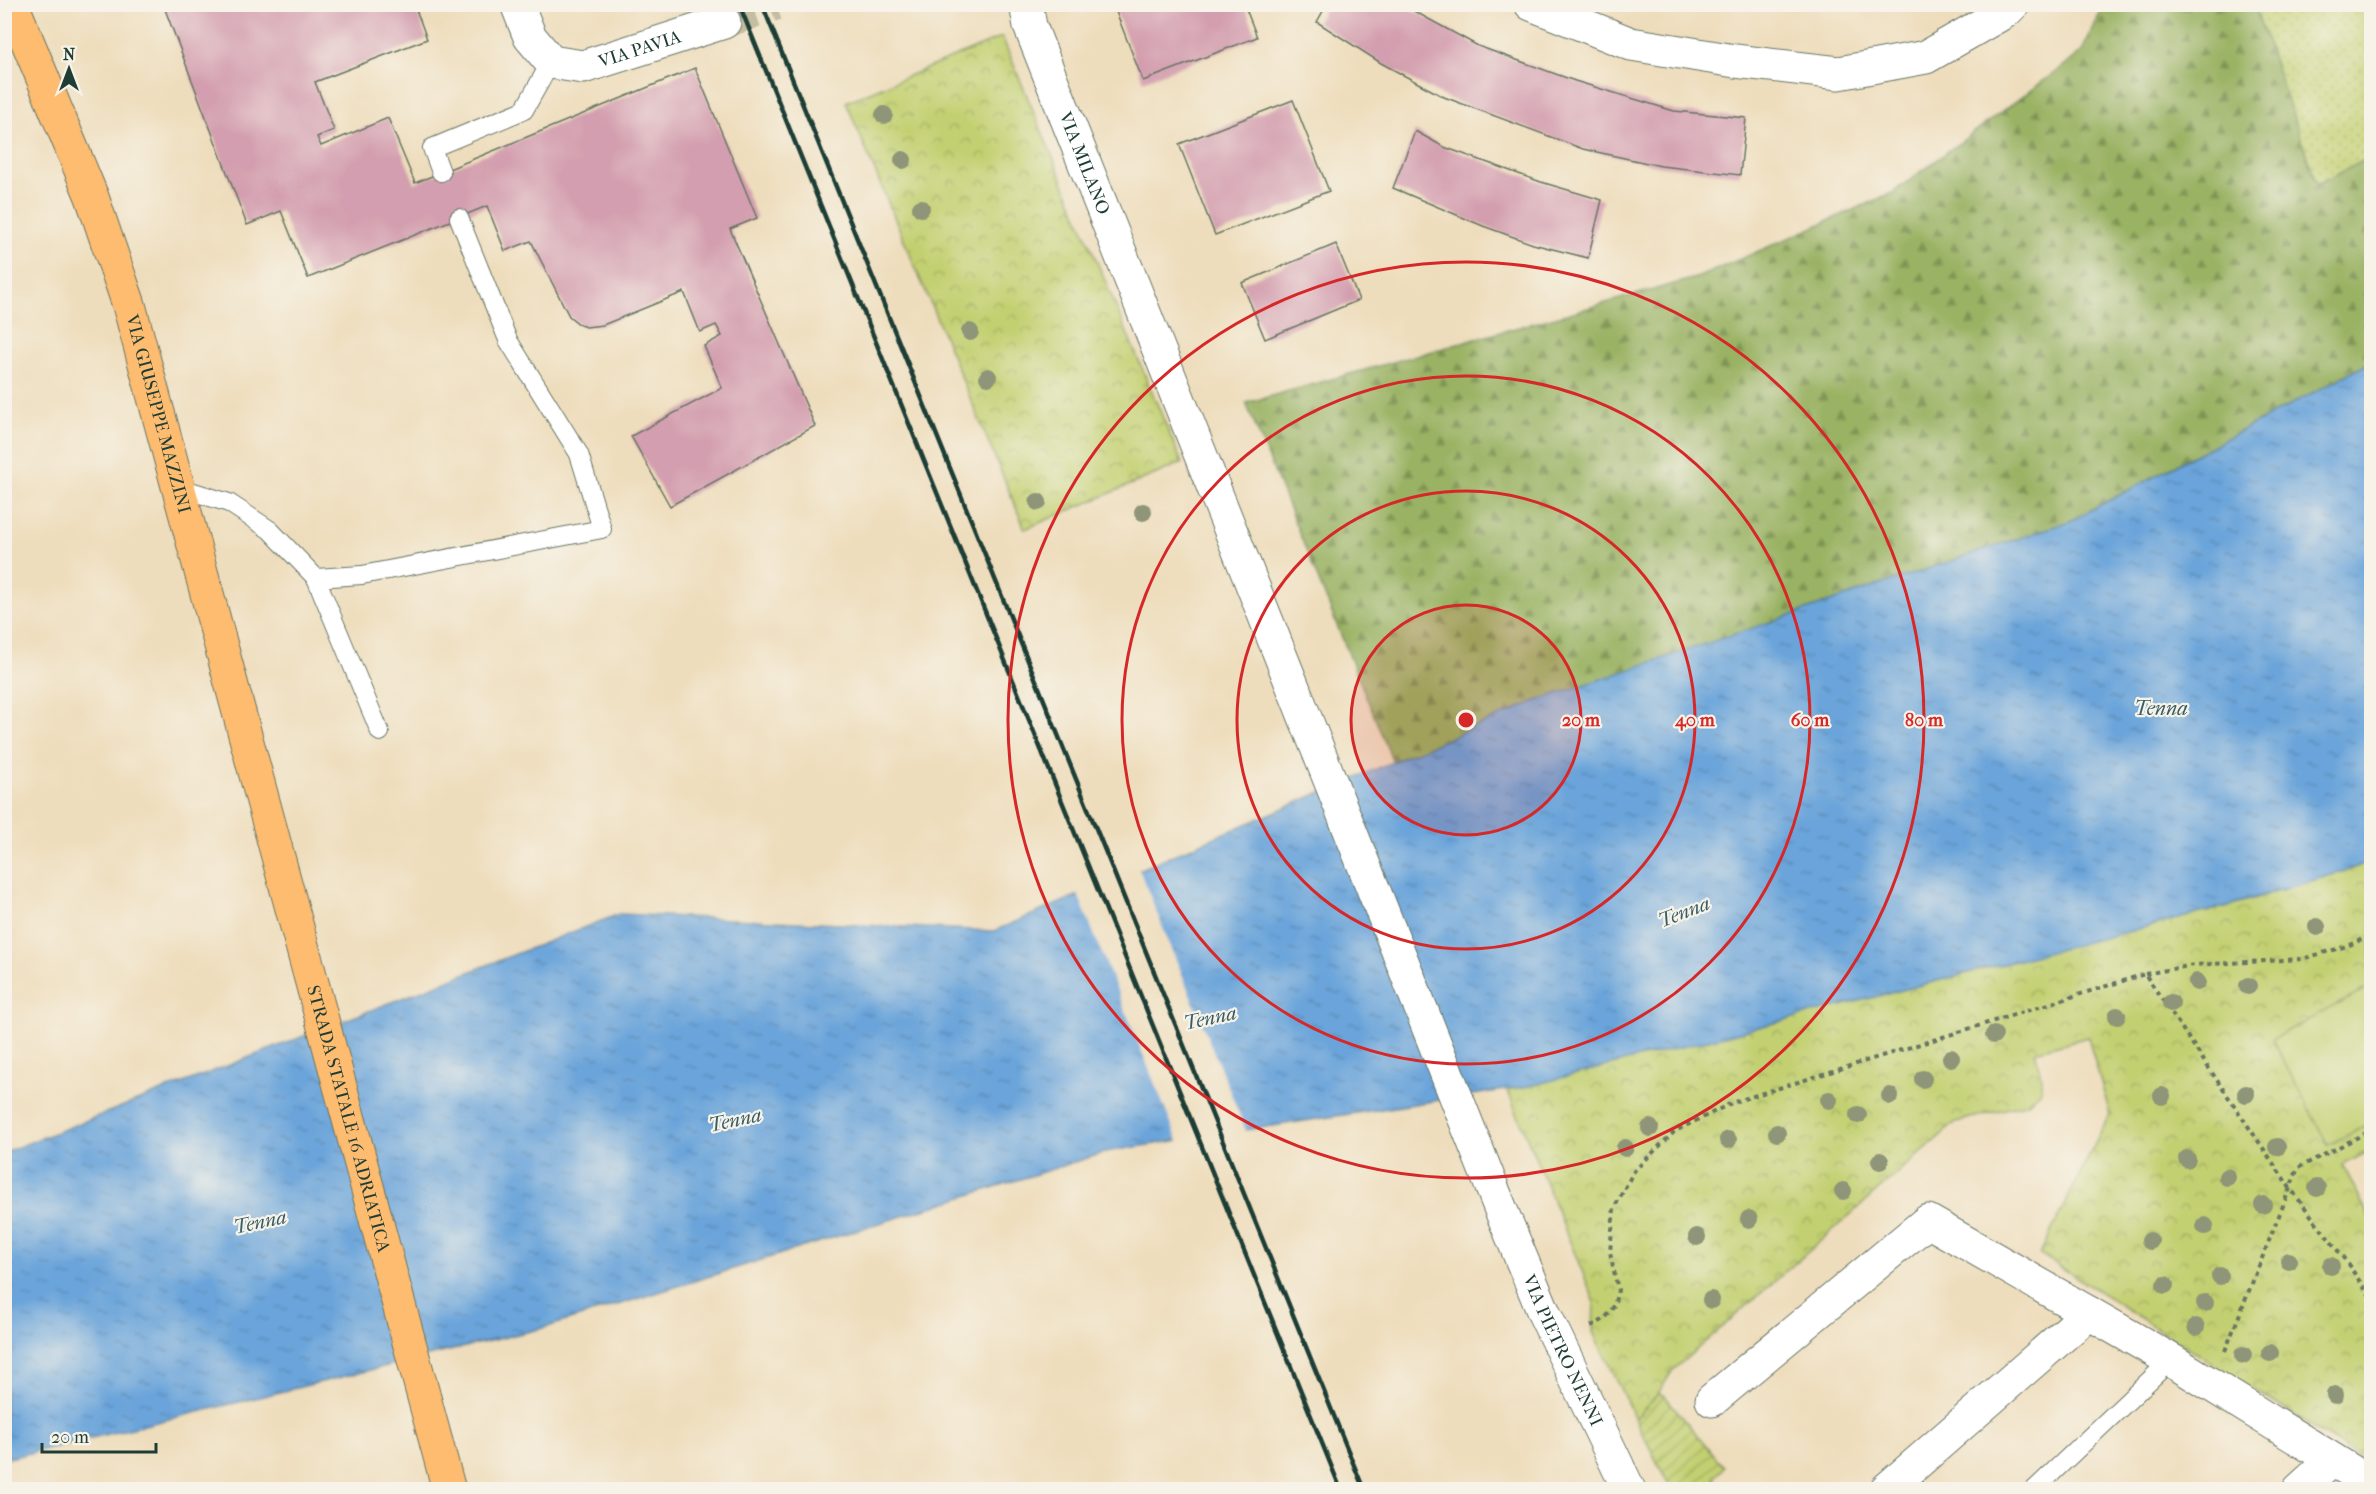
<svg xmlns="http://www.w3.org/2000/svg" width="2376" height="1494" font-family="'IM FELL French Canon',serif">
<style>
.grass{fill:url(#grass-dots);stroke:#718652;stroke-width:1.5}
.forest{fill:url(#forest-firs);stroke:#5c784c;stroke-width:1.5}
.park{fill:url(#park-crowns);stroke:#718652;stroke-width:1.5}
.garden{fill:url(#garden-furrows);stroke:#718652;stroke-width:1.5}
.pitch{fill:#c3d071;stroke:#718652;stroke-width:1.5}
.water{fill:url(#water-ripples);stroke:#457087;stroke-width:1.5}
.pier{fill:#eeddbc}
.building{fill:#d39eaf}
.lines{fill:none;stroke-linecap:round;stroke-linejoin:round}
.tertiary-tunnel{stroke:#c5bda1;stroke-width:33;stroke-dasharray:33 16;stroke-linecap:butt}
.service-casing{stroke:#677564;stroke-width:20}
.minor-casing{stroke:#677564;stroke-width:35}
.tertiary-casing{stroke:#677564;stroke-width:35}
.primary-casing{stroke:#677564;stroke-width:35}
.path{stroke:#677564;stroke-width:4;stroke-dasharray:4.5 4.5;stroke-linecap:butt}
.service{stroke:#fff;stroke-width:18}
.minor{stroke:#fff;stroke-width:33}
.tertiary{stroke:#fff;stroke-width:33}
.primary{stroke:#fdbc70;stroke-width:33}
.rail{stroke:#1f3d34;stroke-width:4.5}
.tree{fill:#8e9578}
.ring{fill:none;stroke:#d62828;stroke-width:3}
.labels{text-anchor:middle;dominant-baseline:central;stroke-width:4.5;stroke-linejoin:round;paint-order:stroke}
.street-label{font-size:18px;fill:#1f3d34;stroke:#f7f3e8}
.water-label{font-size:20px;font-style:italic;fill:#365c66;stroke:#f7f3e8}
.centre{fill:#d62828;stroke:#f7f3e8;stroke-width:3}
.ring-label{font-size:18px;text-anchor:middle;font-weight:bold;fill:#d62828;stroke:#f7f3e8;stroke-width:4.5;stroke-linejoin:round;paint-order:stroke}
</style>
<defs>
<pattern id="grass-dots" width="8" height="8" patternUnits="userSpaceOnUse" patternTransform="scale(1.5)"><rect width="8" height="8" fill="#c3d071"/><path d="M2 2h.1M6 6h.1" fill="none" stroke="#9eaa5e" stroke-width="1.8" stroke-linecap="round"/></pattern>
<pattern id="forest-firs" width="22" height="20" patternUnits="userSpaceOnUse" patternTransform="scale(1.5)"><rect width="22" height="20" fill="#9ab263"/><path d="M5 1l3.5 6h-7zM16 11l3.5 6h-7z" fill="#7d9252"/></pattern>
<pattern id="park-crowns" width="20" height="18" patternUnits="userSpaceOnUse" patternTransform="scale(1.5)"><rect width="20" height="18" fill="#c3d071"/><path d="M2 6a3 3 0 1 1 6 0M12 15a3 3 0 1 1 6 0" fill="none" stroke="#9eaa5e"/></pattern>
<pattern id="garden-furrows" width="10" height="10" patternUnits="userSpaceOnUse" patternTransform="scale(1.5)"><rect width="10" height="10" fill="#c3d071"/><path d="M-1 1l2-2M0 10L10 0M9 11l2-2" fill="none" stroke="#9eaa5e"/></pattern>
<pattern id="water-ripples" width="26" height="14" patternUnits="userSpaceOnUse" patternTransform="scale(1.5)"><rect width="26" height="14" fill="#6ba4da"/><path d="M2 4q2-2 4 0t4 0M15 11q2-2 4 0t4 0" fill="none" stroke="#5787b2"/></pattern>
</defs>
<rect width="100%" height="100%" fill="#f7f3e8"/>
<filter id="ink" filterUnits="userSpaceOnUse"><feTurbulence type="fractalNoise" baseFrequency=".0167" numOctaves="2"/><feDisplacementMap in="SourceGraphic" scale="12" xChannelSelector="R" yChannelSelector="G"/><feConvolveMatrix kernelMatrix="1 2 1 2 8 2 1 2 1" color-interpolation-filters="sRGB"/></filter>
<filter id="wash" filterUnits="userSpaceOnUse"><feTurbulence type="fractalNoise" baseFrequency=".008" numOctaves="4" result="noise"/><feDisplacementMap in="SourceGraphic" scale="24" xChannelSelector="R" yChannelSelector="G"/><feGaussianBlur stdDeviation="1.35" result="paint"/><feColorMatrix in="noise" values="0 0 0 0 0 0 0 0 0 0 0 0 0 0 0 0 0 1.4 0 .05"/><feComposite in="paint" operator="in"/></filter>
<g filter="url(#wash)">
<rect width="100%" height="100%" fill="#eeddbc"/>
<polygon class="grass" points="2254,5 2371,5 2371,157 2317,185"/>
<polygon class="forest" points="2104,5 2254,5 2317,185 2371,157 2371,362 2070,521 1393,762 1246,403 1699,277 1892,193 2081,53"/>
<g class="park">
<polygon points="1002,37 1182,463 1025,529 846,102"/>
<polygon points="2371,863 2371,1150 2343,1165 2371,1221 2371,1462 2355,1454 2040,1254 2110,1114 2088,1037 2035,1051 2042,1077 2040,1091 2028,1103 1956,1122 1672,1371 1658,1394 1635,1419 1593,1332 1594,1300 1507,1089 2228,906"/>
</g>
<polygon class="garden" points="1658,1394 1664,1395 1724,1467 1714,1478 1723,1489 1671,1489 1635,1419"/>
<polygon class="pitch" points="2371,987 2371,1123 2328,1145 2272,1039"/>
<polygon class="water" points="2371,362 2371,863 2228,906 1530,1086 1110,1151 547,1327 5,1459 5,1152 619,914 994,931 1536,701 2070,521"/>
<polygon class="pier" points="1138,867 1247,1133 1179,1143 1077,892"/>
<g id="blocks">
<g class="building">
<polygon points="163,4 414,4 427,39 315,82 334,130 317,137 321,146 388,118 415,183 695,68 757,218 730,229 815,426 670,506 631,436 722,388 704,346 722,336 716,325 700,332 684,292 603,325 586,327 580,325 569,316 531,241 505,251 487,206 308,278 281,211 247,225"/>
<polygon points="1113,4 1244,4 1257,37 1143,81"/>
<polygon points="1327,4 1401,4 1478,46 1575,81 1674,111 1746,118 1740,175 1661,166 1583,149 1444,97 1381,63 1317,22"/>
<polygon points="1293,100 1329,191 1215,235 1179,144"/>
<polygon points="1415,131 1444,147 1541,182 1602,200 1588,258 1533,244 1483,226 1393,188"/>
<polygon points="1336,244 1359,300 1265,339 1242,283"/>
</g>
</g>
</g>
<g filter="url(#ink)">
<use href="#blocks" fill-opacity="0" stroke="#677564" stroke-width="1.5"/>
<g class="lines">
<polyline class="tertiary-tunnel" points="724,22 776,4"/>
<defs>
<g id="service">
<polyline points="441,172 432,148 524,110 551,62"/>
<polyline points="178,487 229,503 270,530 316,578 380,732"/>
<polyline points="316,578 362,575 602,529 579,454 508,340 459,218"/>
<polyline points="2034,1490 2171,1360"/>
</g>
<g id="minor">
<polyline points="1531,4 1631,44 1735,61 1839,73 1926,57 2006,11 2013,4"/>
<polyline points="1712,1400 1928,1221 2171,1360 2372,1484"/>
<polyline points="1886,1490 2089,1313"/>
<polyline points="2299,1490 2332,1460"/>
</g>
<g id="tertiary">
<path id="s1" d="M517,4L530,37L551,62L583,67L724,22"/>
<path id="s2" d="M1026,4L1030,26L1501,1210L1544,1313L1629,1490"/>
</g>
<g id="primary">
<path id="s3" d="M12,4L92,197L129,305L449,1490"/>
</g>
</defs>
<use href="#service" class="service-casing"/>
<use href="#minor" class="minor-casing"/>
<use href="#tertiary" class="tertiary-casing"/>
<use href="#primary" class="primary-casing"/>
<g class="path">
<polyline points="2145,974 2194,965 2302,959 2347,946 2372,935"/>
<polyline points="1591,1326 1605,1319 1614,1306 1618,1290 1610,1252 1614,1208 1634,1171 1675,1131 1734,1102 2145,974 2290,1188 2345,1260 2372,1299"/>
<polyline points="2225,1351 2298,1168 2372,1130"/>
</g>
<use href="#service" class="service"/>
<use href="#minor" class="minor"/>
<use href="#tertiary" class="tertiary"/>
<use href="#primary" class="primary"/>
<g class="rail">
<polyline points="739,4 1341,1490"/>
<polyline points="762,4 1364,1490"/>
</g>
</g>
<g class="tree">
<circle cx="884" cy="115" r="9"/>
<circle cx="903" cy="160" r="9"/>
<circle cx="921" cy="208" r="9"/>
<circle cx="970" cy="332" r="9"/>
<circle cx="988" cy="377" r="9"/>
<circle cx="1038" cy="502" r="9"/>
<circle cx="1143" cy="512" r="9"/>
<circle cx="2317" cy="927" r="9"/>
<circle cx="2197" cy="982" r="9"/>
<circle cx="2248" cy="986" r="9"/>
<circle cx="2171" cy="1003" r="9"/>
<circle cx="2117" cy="1016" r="9"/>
<circle cx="1994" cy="1035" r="9"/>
<circle cx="1951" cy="1058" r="9"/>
<circle cx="1923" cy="1079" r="9"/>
<circle cx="2246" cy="1094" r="9"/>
<circle cx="1890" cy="1096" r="9"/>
<circle cx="2162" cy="1096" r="9"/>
<circle cx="1829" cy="1100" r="9"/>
<circle cx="1858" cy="1115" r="9"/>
<circle cx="1650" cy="1128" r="9"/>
<circle cx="1777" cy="1133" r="9"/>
<circle cx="1728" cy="1140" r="9"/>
<circle cx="2277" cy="1147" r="9"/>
<circle cx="1625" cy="1148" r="9"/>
<circle cx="2187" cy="1159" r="9"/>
<circle cx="1880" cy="1161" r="9"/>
<circle cx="2227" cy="1177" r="9"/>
<circle cx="2317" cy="1188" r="9"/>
<circle cx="1843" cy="1191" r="9"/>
<circle cx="2263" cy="1205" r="9"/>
<circle cx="1749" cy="1219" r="9"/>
<circle cx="2205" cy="1226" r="9"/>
<circle cx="1697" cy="1237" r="9"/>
<circle cx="2150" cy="1241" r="9"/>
<circle cx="2289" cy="1261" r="9"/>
<circle cx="2331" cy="1266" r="9"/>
<circle cx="2220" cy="1276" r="9"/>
<circle cx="2165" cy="1285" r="9"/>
<circle cx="1711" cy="1300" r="9"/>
<circle cx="2205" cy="1303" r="9"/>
<circle cx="2196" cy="1327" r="9"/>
<circle cx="2270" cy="1353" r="9"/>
<circle cx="2243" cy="1355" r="9"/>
<circle cx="2335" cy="1395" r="9"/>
</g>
</g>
<circle cx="1466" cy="720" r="115" fill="#d62828" fill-opacity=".12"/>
<g class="ring">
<circle cx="1466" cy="720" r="115"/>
<circle cx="1466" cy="720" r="229"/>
<circle cx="1466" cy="720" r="344"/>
<circle cx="1466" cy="720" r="458"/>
</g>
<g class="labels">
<g class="street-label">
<text stroke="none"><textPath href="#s1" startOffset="160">VIA PAVIA</textPath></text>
<text stroke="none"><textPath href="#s2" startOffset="170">VIA MILANO</textPath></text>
<text stroke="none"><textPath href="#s3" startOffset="436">VIA GIUSEPPE MAZZINI</textPath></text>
<text stroke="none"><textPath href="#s3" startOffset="1166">STRADA STATALE 16 ADRIATICA</textPath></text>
<text stroke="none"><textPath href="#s2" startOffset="1450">VIA PIETRO NENNI</textPath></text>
</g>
<g class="water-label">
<text x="2161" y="708">Tenna</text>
<text transform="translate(1684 912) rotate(-21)">Tenna</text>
<text transform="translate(1210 1018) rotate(-12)">Tenna</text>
<text transform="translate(735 1120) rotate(-12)">Tenna</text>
<text transform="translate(260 1222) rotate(-12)">Tenna</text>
</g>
</g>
<circle cx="1466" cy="720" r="9" class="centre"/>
<g class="ring-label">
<text x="1581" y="726">20 m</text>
<text x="1695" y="726">40 m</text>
<text x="1810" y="726">60 m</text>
<text x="1924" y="726">80 m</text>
</g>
<rect width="2376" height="1494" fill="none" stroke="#f7f3e8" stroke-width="24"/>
<g transform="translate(69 69)" stroke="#f7f3e8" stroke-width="4.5" paint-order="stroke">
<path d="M0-4.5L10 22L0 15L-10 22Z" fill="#1f3d34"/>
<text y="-9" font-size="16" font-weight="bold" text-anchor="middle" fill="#1f3d34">N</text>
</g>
<path d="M42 1443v9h114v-9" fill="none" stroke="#1f3d34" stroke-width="3"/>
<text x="51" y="1443" font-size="18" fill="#1f3d34" stroke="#f7f3e8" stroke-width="4.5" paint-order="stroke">20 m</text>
</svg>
